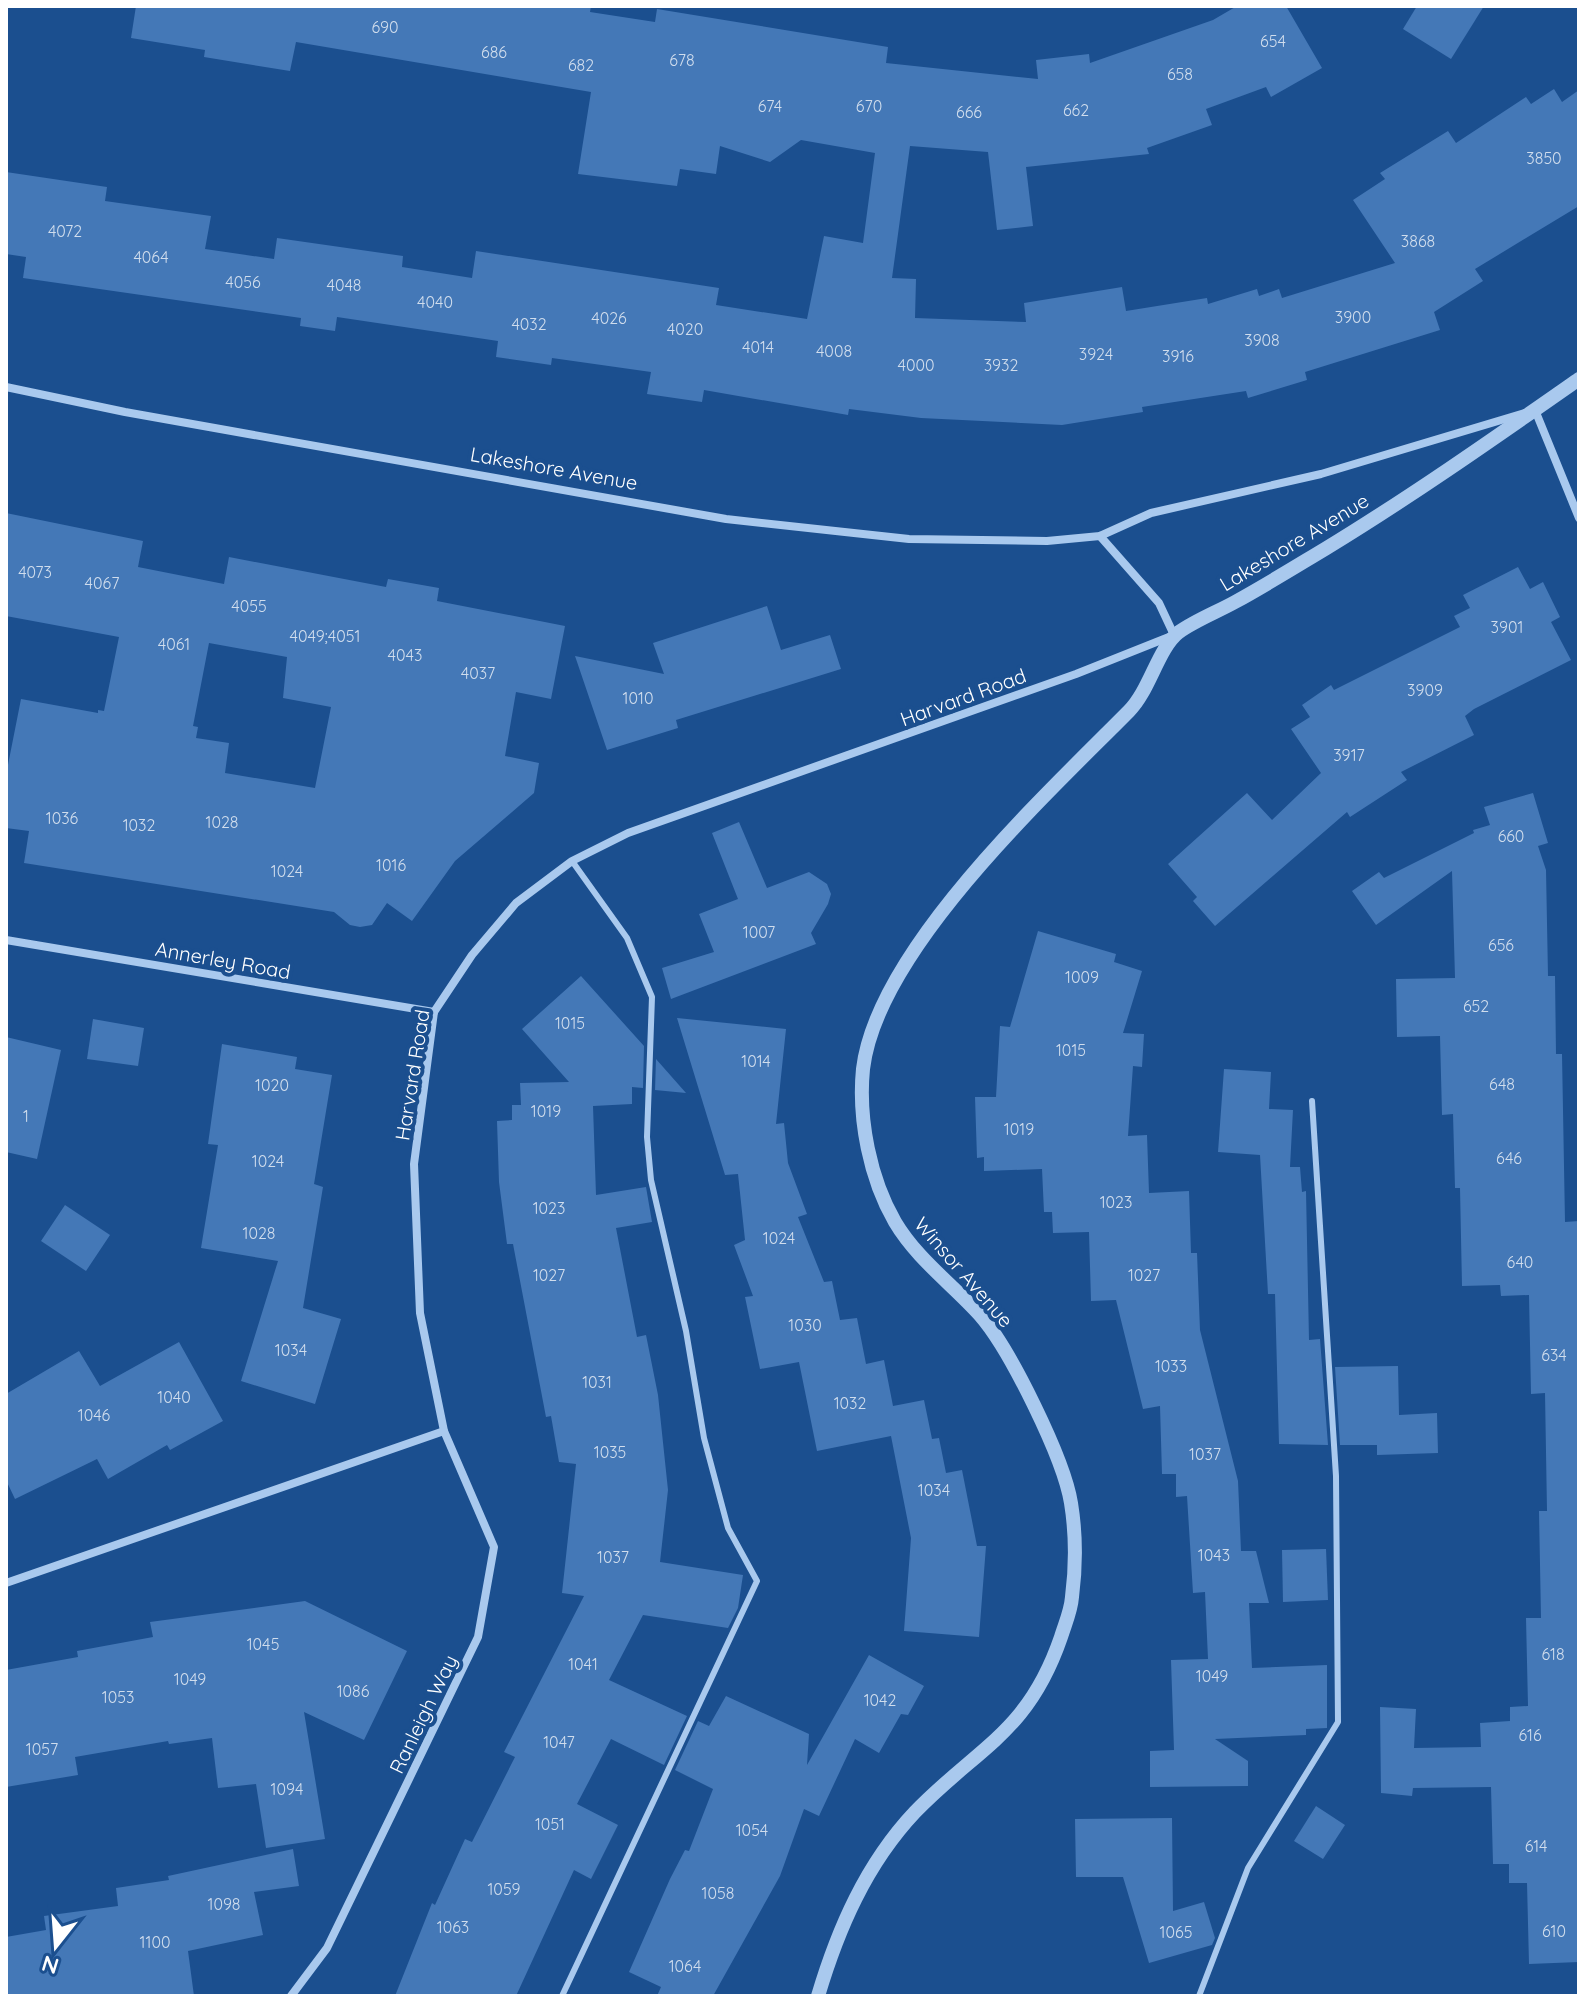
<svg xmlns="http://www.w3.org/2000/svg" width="1585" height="2002" font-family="Quicksand,sans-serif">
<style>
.building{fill:#4478b7;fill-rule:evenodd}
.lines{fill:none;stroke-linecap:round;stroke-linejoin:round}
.service{stroke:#a9c9ee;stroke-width:6}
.minor{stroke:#a9c9ee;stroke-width:8}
.tertiary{stroke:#a9c9ee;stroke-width:14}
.labels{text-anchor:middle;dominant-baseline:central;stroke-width:8;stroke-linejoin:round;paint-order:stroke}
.number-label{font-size:16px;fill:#d0dded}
.street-label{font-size:20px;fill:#fff;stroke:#1b4f8f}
</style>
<rect width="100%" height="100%" fill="#1b4f8f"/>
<g class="building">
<polygon points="136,6 591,6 590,12 655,22 657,9 888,47 886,63 1038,79 1036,60 1089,54 1090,63 1213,20 1237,6 1286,6 1322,68 1271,97 1266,87 1206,109 1212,125 1147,148 1149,154 1026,167 1033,226 997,230 988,152 910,146 892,278 916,279 915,318 1026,322 1024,303 1122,287 1126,311 1207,298 1208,304 1257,289 1259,296 1279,289 1282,298 1395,263 1353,200 1385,179 1380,173 1448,131 1456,143 1526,97 1531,104 1554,89 1562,102 1579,90 1579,206 1475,269 1483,281 1434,312 1440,330 1305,372 1307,380 1248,398 1246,391 1142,407 1143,412 1062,425 921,418 849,409 848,415 704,390 702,402 647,394 651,372 552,358 551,365 496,357 498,341 337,317 335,331 300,326 301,318 23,278 26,257 6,254 6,172 107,187 105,201 211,216 205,249 274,259 277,238 403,256 402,267 472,278 476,251 719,288 716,305 807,319 824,236 863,243 875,153 801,140 770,162 720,146 716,174 680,169 677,186 578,174 591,92 296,42 290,71 204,57 205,50 131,38"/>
<polygon points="1417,6 1484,6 1451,59 1403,29"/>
<path d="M6,513L143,541L138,567L224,584L229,557L386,587L388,579L439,588L437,601L565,626L551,699L516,692L505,756L539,763L534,793L455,861L412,921L387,903L372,925L360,927L350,925L334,912L24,863L29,831L6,828V775L21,699L98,713V710L104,711L119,637L6,616ZM209,643L287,657L283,698L331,707L315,788L225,773L229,743L196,738L198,727L193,726Z"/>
<polygon points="1518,567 1530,589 1543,582 1560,617 1551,622 1571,660 1474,709 1465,716 1474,735 1401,772 1407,780 1350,817 1347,812 1215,926 1193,901 1197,897 1168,864 1247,793 1272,820 1321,773 1291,729 1310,717 1302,705 1331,685 1334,690 1460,627 1454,616 1470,608 1463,595"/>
<polygon points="767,606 781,650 830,635 841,669 676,720 678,728 607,750 575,656 664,674 653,643"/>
<polygon points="1533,793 1548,843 1538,846 1546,870 1548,976 1555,976 1556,1054 1562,1054 1565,1222 1579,1221 1579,1962 1529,1964 1527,1883 1509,1883 1509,1864 1493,1864 1491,1787 1413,1788 1412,1796 1381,1793 1380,1707 1416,1709 1414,1748 1481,1747 1480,1723 1510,1721 1510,1707 1528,1706 1526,1618 1541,1618 1539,1511 1547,1511 1545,1393 1531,1394 1529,1295 1501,1296 1500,1285 1462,1286 1460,1188 1455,1188 1453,1114 1442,1115 1440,1036 1397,1037 1396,979 1455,978 1452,871 1376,925 1352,891 1379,872 1384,878 1474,833 1473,830 1490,825 1484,807"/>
<polygon points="739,822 767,888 809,872 827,884 831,894 828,904 811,933 816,944 671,999 662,968 714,952 699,914 738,899 712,833"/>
<polygon points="1038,931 1116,954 1114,962 1142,971 1123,1033 1144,1034 1142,1067 1133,1066 1128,1136 1147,1135 1149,1193 1189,1191 1191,1253 1197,1253 1200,1330 1238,1481 1241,1551 1256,1551 1269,1603 1249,1603 1252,1668 1327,1665 1327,1728 1306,1729 1306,1735 1215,1739 1248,1761 1248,1786 1150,1787 1150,1751 1174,1750 1171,1660 1208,1659 1205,1592 1193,1593 1187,1496 1176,1497 1176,1474 1162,1474 1160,1406 1143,1409 1116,1300 1091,1301 1089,1232 1053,1233 1052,1212 1044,1212 1042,1169 984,1171 984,1157 977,1158 975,1097 996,1097 1000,1026 1010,1027"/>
<polygon points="581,976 644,1046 643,1088 632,1087 632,1104 593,1106 596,1195 646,1187 652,1222 616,1228 637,1337 646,1335 658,1395 668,1490 660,1562 743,1575 738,1608 728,1628 643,1615 609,1680 687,1716 664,1765 611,1739 577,1804 618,1825 591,1879 574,1870 516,1996 395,1996 432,1903 435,1905 465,1839 472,1842 515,1757 504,1752 584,1596 562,1593 576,1464 559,1462 551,1416 546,1417 513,1244 507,1244 499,1182 497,1121 512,1120 512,1105 521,1105 520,1083 569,1082 522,1029"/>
<polygon points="677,1018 786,1029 776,1124 784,1123 788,1163 807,1214 798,1217 824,1282 832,1281 840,1320 857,1318 866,1364 884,1360 893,1406 924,1400 932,1439 939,1438 946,1473 962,1470 977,1546 986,1546 979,1637 904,1631 911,1538 891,1436 817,1451 799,1362 760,1369 745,1297 753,1296 734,1245 745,1240 738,1174 725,1175"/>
<polygon points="93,1019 144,1028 138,1066 87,1059"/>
<polygon points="6,1037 61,1050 37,1159 6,1152"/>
<polygon points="222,1044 297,1057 295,1069 332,1075 314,1184 323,1187 303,1308 341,1319 315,1404 241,1381 278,1261 201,1248 218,1145 208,1144"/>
<polygon points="656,1059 686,1093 655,1090"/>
<polygon points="1224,1069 1271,1072 1269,1109 1293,1110 1290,1167 1300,1167 1302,1192 1306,1191 1309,1340 1320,1339 1328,1445 1279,1444 1275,1294 1268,1294 1260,1155 1218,1152"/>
<polygon points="65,1205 110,1235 86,1271 41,1241"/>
<polygon points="179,1342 223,1421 170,1450 167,1445 108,1479 97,1459 15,1499 6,1480 6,1394 79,1351 100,1386"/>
<polygon points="1398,1366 1399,1415 1437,1413 1438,1453 1377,1455 1377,1445 1340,1445 1335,1367"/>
<polygon points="1326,1549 1328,1600 1283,1602 1282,1550"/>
<polygon points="305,1601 407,1651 364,1740 304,1712 325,1839 266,1848 256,1784 218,1788 212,1738 169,1744 168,1741 75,1757 78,1775 6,1787 6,1670 78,1657 77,1651 153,1637 150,1622"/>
<polygon points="869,1655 924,1686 908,1715 901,1714 879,1753 855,1739 819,1816 804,1809 780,1876 713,1996 657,1996 661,1987 629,1972 670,1879 685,1850 689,1851 713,1789 675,1770 698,1721 709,1726 726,1696 809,1734 807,1765"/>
<polygon points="1316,1806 1345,1825 1323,1859 1294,1841"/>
<polygon points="1172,1818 1173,1911 1204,1902 1215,1938 1212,1945 1149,1963 1123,1877 1076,1877 1075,1819"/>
<polygon points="293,1849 299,1886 254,1892 263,1935 188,1951 194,1996 6,1996 6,1937 46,1930 44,1916 118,1906 116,1888 169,1880 168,1876"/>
</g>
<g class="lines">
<g class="service">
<polyline points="562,1996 757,1581 728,1528 704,1438 686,1331 651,1180 647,1137 652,997 627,938 572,861"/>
<polyline points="1199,1996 1248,1868 1338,1722 1336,1476 1312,1101"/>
</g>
<g class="minor">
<polyline points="6,387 125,412 726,519 909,539 1047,541 1100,536 1151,513 1321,474 1535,410 1579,518"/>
<polyline points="6,940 434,1012"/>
<polyline points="6,1583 444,1431"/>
<polyline points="291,1996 327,1948 478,1637 494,1547 444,1431 420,1313 414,1164 434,1012 472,955 516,903 572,861 628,833 1076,674 1174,635 1159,603 1100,536"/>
</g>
<path class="tertiary" d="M818,1996C838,1929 866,1864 915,1812C979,1746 1028,1733 1061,1637C1065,1624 1071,1611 1072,1597C1076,1566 1076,1534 1071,1503C1064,1459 1010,1349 980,1315C952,1284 917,1259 895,1222C870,1179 858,1119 863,1069C877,950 1047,794 1129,711C1150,690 1158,648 1179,632C1196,620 1217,612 1235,602C1266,585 1295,567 1325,549C1412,496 1496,437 1579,379"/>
</g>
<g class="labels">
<g class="number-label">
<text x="385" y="27">690</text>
<text x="1273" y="41">654</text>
<text x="494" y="52">686</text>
<text x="682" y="60">678</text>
<text x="581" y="65">682</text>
<text x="1180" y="74">658</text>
<text x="770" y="106">674</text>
<text x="869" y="106">670</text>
<text x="1076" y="110">662</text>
<text x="969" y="112">666</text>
<text x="1544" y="158">3850</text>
<text x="65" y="231">4072</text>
<text x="1418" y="241">3868</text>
<text x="151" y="257">4064</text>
<text x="243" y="282">4056</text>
<text x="344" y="285">4048</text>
<text x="435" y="302">4040</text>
<text x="1353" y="317">3900</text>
<text x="609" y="318">4026</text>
<text x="529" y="324">4032</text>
<text x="685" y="329">4020</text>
<text x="1262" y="340">3908</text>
<text x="758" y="347">4014</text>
<text x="834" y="351">4008</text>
<text x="1096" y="354">3924</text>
<text x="1178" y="356">3916</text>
<text x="916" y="365">4000</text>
<text x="1001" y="365">3932</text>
<text x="35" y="572">4073</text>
<text x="102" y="583">4067</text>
<text x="249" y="606">4055</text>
<text x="1507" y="627">3901</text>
<text x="325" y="636">4049;4051</text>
<text x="174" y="644">4061</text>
<text x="405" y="655">4043</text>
<text x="478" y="673">4037</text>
<text x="1425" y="690">3909</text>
<text x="638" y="698">1010</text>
<text x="1349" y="755">3917</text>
<text x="62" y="818">1036</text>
<text x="222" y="822">1028</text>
<text x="139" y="825">1032</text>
<text x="1511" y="836">660</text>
<text x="391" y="865">1016</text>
<text x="287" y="871">1024</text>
<text x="759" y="932">1007</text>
<text x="1501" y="945">656</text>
<text x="1082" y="977">1009</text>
<text x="1476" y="1006">652</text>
<text x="570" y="1023">1015</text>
<text x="1071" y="1050">1015</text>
<text x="756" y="1061">1014</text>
<text x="1502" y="1084">648</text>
<text x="272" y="1085">1020</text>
<text x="546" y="1111">1019</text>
<text x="26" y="1116">1</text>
<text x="1019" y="1129">1019</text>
<text x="1509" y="1158">646</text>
<text x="268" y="1161">1024</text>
<text x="1116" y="1202">1023</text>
<text x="549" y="1208">1023</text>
<text x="259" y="1233">1028</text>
<text x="779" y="1238">1024</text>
<text x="1520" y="1262">640</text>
<text x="549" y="1275">1027</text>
<text x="1144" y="1275">1027</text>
<text x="805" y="1325">1030</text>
<text x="291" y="1350">1034</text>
<text x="1554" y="1355">634</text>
<text x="1171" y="1366">1033</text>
<text x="597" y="1382">1031</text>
<text x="174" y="1397">1040</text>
<text x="850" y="1403">1032</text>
<text x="94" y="1415">1046</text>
<text x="610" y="1452">1035</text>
<text x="1205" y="1454">1037</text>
<text x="934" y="1490">1034</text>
<text x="1214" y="1555">1043</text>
<text x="613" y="1557">1037</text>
<text x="263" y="1644">1045</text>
<text x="1553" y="1654">618</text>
<text x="583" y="1664">1041</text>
<text x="1212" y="1676">1049</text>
<text x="190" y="1679">1049</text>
<text x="353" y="1691">1086</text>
<text x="118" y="1697">1053</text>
<text x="880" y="1700">1042</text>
<text x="1530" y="1735">616</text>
<text x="559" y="1742">1047</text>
<text x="42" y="1749">1057</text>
<text x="287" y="1789">1094</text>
<text x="550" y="1824">1051</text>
<text x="752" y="1830">1054</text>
<text x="1536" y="1846">614</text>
<text x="504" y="1889">1059</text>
<text x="718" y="1893">1058</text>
<text x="224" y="1904">1098</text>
<text x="453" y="1927">1063</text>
<text x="1554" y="1931">610</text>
<text x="1176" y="1932">1065</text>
<text x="155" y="1942">1100</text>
<text x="685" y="1966">1064</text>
</g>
<g class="street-label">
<text transform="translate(554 468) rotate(10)">Lakeshore Avenue</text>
<text transform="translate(1294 542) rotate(-31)">Lakeshore Avenue</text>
<text transform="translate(963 697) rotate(-20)">Harvard Road</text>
<text transform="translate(223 960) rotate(10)">Annerley Road</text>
<text transform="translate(412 1075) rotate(-81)">Harvard Road</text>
<text transform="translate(964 1272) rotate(49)">Winsor Avenue</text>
<text transform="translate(423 1714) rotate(-64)">Ranleigh Way</text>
</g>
</g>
<rect width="1585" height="2002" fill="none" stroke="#ffffff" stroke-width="16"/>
<g transform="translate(56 1946) rotate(197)" stroke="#1b4f8f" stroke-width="6" paint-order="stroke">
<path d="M0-6L14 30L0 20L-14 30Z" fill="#ffffff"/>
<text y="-12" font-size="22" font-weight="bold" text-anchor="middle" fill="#ffffff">N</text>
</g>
</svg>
